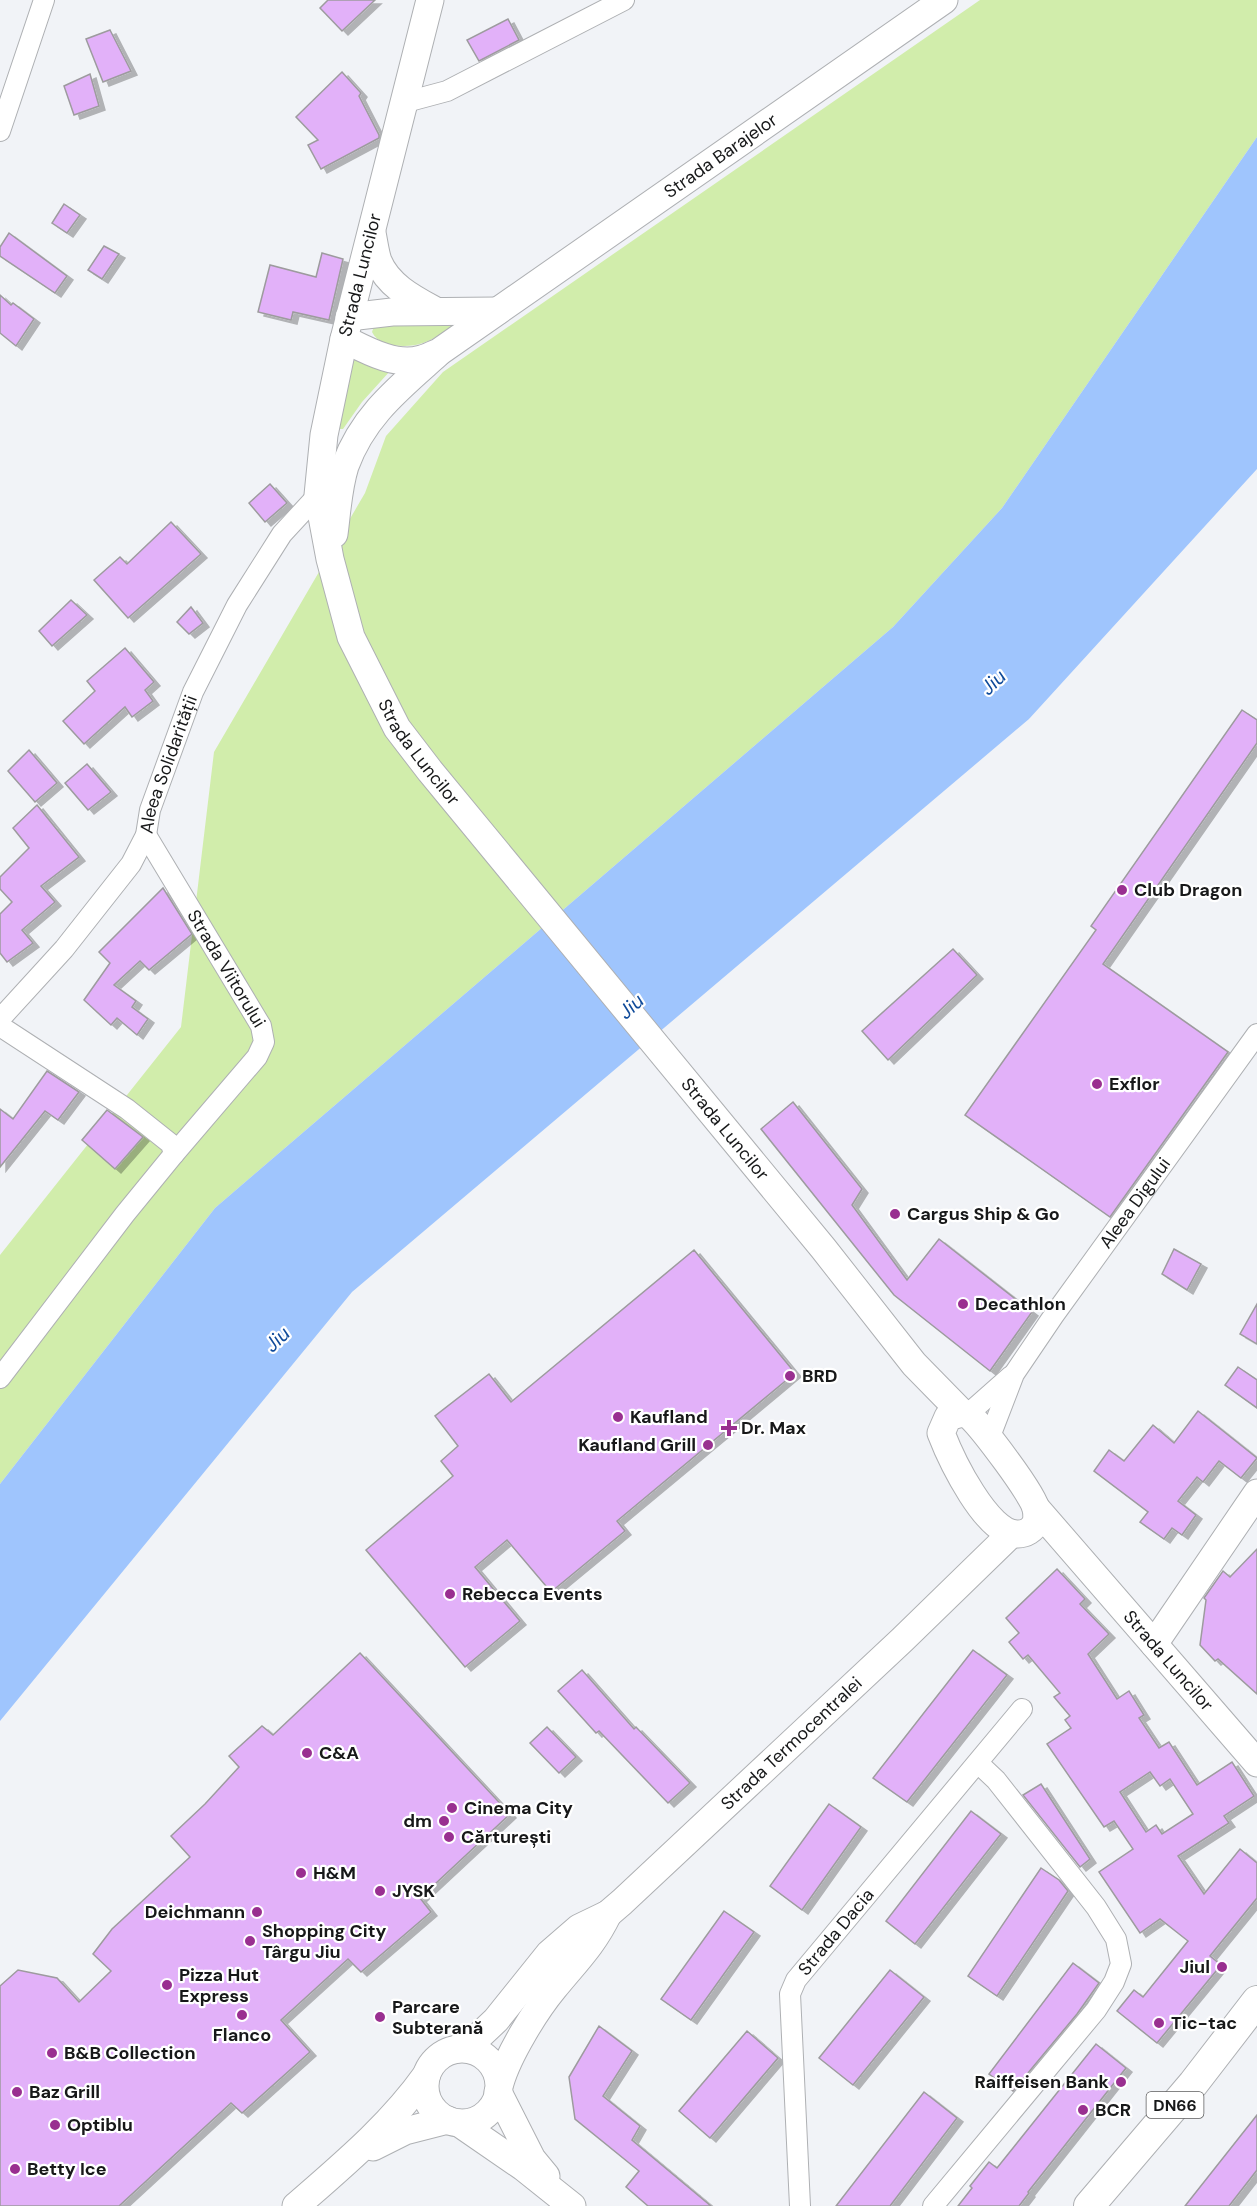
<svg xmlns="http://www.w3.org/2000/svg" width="1257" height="2206" font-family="'DM Sans',sans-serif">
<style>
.green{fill:#d1edab}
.water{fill:#9fc5fd}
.building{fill:#e2b1f9;stroke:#9d9b9e;stroke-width:1.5;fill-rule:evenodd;filter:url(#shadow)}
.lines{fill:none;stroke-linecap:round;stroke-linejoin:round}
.street-casing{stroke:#aeb0b3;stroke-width:22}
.secondary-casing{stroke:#aeb0b3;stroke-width:29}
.primary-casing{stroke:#aeb0b3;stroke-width:32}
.street{stroke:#fff;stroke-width:20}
.secondary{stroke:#fff;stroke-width:27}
.primary{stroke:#fff;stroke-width:30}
.poi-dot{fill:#992f90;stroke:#fff;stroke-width:2}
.labels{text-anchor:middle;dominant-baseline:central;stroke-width:4.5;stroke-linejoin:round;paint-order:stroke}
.shield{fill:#fff;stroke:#5d5d5e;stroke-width:1.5}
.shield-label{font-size:16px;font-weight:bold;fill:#171819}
.street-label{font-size:18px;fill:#171819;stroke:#fff}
.poi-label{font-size:18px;font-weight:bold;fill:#171819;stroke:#fff;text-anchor:start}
.water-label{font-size:20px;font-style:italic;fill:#104b9a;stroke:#fff}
</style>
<defs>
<filter id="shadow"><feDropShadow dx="6" dy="4" stdDeviation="0" flood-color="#0004"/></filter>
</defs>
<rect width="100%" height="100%" fill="#f1f3f7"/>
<g class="green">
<polygon points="980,0 1257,0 1257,137 1002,508 893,627 215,1208 0,1484 0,1255 181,1027 214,752 365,493 386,436 443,372"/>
<path d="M375,323L456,324C446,330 435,339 423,343C409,348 379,348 372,332Z"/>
<polygon points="354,359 390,371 362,402 343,429 340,429 337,426"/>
</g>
<polygon class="water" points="1257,137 1257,469 1029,719 352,1292 0,1721 0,1484 215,1208 893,627 1002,508"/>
<g class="building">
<polygon points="328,0 375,0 342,31 320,8"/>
<polygon points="508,19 519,40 479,61 467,40"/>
<polygon points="110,30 131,71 103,82 86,39"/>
<polygon points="342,72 361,93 359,96 379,135 379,138 321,169 308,145 318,140 296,117"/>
<polygon points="90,74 99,106 74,115 64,86"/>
<polygon points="64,204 80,215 67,233 52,223"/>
<polygon points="9,233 67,276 55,293 0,256 0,247"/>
<polygon points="104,246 119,254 102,279 88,270"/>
<polygon points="322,253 343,259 329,320 293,312 291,320 258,312 270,265 316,277"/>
<polygon points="0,295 11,305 13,303 34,319 16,346 0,333"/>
<polygon points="270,484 287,503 265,522 249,503"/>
<polygon points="171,522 201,554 128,618 94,580 120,557 127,564"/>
<polygon points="71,600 87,615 52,646 39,631"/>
<polygon points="191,607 203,623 189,634 177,622"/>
<polygon points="125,648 154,682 145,690 153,701 132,717 125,707 84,744 63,721 95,691 87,681"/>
<polygon points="1242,710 1257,720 1257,743 1103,964 1228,1052 1110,1217 965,1115 1096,930 1091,926"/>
<polygon points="29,750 57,783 35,802 8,771"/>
<polygon points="87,764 111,792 88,810 65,783"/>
<polygon points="37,805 79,857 41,886 55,902 22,930 33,943 7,962 0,953 0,914 12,902 0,889 0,877 29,848 13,828"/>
<polygon points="163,888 192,934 149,970 140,961 114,985 136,1001 132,1007 148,1019 137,1035 117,1018 111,1025 84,1000 110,963 99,952"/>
<polygon points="953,949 977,975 888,1060 862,1031"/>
<polygon points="47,1071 79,1092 58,1120 45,1111 0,1167 0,1109 13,1119"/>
<polygon points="793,1102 862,1189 852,1205 907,1280 939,1239 1032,1312 990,1371 894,1295 761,1129"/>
<polygon points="107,1110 143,1137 115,1169 82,1140"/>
<polygon points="1174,1249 1201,1264 1187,1290 1162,1274"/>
<polygon points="694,1250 795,1373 617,1521 625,1531 551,1592 507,1540 475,1567 520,1621 465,1667 366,1550 453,1476 441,1461 458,1446 435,1416 489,1374 511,1402"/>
<polygon points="1257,1304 1257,1344 1240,1334"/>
<polygon points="1238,1367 1257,1380 1257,1408 1225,1385"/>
<polygon points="1198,1411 1257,1458 1241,1478 1219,1461 1203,1482 1197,1477 1178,1501 1196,1515 1182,1535 1172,1528 1164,1539 1140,1522 1148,1512 1094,1471 1109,1450 1124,1461 1153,1425 1174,1443"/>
<polygon points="1257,1549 1257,1694 1218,1659 1215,1661 1200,1645 1206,1600 1204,1598 1223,1571 1230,1577"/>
<path d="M1057,1569L1085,1599L1080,1604L1109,1634L1088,1654L1117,1699L1129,1691L1144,1715L1139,1718L1159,1748L1169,1742L1197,1785L1232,1762L1254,1796L1224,1816L1229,1823L1178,1856L1204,1894L1240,1849L1257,1863V1898L1210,1956L1221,1965L1157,2043L1117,2011L1134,1990L1143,1997L1188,1941L1160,1919L1140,1933L1099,1872L1133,1849L1114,1821L1104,1827L1047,1744L1071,1728L1065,1720L1070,1716L1054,1697L1060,1693L1028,1655L1023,1659L1009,1642L1019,1633L1006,1618ZM1150,1772L1160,1786L1170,1779L1193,1814L1162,1834L1156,1825L1146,1832L1120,1792Z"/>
<polygon points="973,1650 1007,1675 907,1802 873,1778"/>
<polygon points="360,1653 510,1814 420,1898 431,1912 361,1972 348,1959 281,2020 310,2052 242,2113 231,2103 119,2206 0,2206 0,1986 18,1970 57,1978 79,2002 111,1971 93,1954 112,1929 190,1857 171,1836 205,1804 239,1767 229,1756 262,1726 273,1735"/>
<polygon points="582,1670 634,1729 636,1727 690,1783 668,1803 599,1731 596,1733 558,1691"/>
<polygon points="547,1727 576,1757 559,1773 530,1743"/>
<polygon points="1041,1784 1090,1859 1080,1867 1023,1795"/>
<polygon points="829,1804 861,1827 802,1910 770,1886"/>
<polygon points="971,1811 1001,1834 915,1944 886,1921"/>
<polygon points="1041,1868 1059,1880 1068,1891 997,1996 968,1976"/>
<polygon points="724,1911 754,1932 691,2020 661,1999"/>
<polygon points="1073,1963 1099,1983 1077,2014 1013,2091 989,2074"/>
<polygon points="890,1970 924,1997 853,2085 819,2058"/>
<polygon points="599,2026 632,2051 603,2096 640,2126 632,2140 711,2206 648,2206 626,2187 639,2171 575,2119 569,2077"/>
<polygon points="747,2031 778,2058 710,2138 679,2111"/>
<polygon points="1096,2044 1126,2068 1028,2192 1029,2193 1019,2206 958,2206 972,2188 970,2186 989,2162 997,2168"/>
<polygon points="924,2092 957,2118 890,2206 836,2206"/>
<polygon points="1257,2115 1257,2170 1229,2206 1185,2206"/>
</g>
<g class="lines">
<defs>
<g id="street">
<polyline points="406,102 447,91 624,0"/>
<polyline points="0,131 44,0"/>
<path id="s1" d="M146,835L261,1026L264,1042L257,1057L174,1154"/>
<path id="s2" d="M0,1019L64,949L131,864L146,835L150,810L193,692L237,605L282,534L318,495"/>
<polyline points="0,1026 127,1109 171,1144 174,1154 125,1214 0,1378"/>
<polyline points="968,1414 1011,1376"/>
<path id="s3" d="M989,1439L1014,1374L1054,1315L1257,1034"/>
<path id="s4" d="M800,2206L790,1994L796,1980L1022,1709"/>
<polyline points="933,2206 1096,2010 1114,1982 1121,1964 1116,1939 1096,1907 996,1780 978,1763"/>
</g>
<g id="secondary">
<path id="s5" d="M430,0L344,339L324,435L318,495L330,559L351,637L397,728L430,771L823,1248L914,1364L962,1413"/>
<path d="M372,233C374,242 375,252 378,261C388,286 414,299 436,311"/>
<polyline points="349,317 392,312 497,311"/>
<path id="s6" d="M344,339C366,350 396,367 421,359C427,358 433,354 439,352L944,0"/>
<path d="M334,534C337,512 338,488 345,466C363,416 399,388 437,354"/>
<path d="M962,1413C967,1414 966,1413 970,1416C982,1427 1034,1495 1036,1509C1037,1512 1037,1520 1036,1522C1033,1530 1025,1534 1018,1534C987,1535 951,1459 941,1433L948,1417Z"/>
<path id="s7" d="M1036,1508L1257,1763"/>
<polyline points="1154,1644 1257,1493"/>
<path id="s8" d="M457,2049L477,2038L496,2020L549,1954L579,1928L608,1914L622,1902L902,1640L1011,1534"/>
<circle cx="462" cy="2086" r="37"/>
<path d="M500,2083C508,2055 535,2011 554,1988C576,1961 593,1945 608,1914"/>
<polyline points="498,2092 532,2159 546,2176"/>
<polyline points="459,2123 523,2167 572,2206"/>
<polyline points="373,2147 405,2131 448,2120"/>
<path d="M296,2206C343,2165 391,2125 427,2074"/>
</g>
<polyline id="primary" points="1089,2206 1193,2084 1257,2001"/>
</defs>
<use href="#street" class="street-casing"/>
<use href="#secondary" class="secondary-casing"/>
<use href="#primary" class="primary-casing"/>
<use href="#street" class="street"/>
<use href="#secondary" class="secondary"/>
<use href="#primary" class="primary"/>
</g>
<g class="poi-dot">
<circle cx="1122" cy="890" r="6"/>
<circle cx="1097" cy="1084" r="6"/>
<circle cx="895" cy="1214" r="6"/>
<circle cx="963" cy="1304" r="6"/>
<circle cx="790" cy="1376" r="6"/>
<circle cx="618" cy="1417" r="6"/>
<path d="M726 1419h6v6h6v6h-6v6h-6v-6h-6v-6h6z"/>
<circle cx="708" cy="1445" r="6"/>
<circle cx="450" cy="1594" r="6"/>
<circle cx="307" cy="1753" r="6"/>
<circle cx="452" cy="1808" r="6"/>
<circle cx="444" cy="1821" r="6"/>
<circle cx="449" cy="1837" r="6"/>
<circle cx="301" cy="1873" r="6"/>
<circle cx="380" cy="1891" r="6"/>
<circle cx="257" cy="1912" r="6"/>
<circle cx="250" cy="1941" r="6"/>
<circle cx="1222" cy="1967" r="6"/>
<circle cx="167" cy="1985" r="6"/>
<circle cx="242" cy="2015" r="6"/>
<circle cx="380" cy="2017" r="6"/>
<circle cx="1159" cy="2023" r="6"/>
<circle cx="52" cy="2053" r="6"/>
<circle cx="1121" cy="2082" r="6"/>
<circle cx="17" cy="2092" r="6"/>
<circle cx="1083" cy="2110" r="6"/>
<circle cx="55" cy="2125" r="6"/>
<circle cx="15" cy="2169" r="6"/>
</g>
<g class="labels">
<rect class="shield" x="1146.5" y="2092" width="57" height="26" rx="4.5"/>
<g class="shield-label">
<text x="1175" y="2105">DN66</text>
</g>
<g class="street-label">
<text stroke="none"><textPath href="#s6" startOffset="444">Strada Barajelor</textPath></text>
<text transform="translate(360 275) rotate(-76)">Strada Luncilor</text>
<text stroke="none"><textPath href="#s5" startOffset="788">Strada Luncilor</textPath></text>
<text stroke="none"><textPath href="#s2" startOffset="310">Aleea Solidarității</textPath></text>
<text stroke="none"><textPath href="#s1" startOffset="156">Strada Viitorului</textPath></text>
<text stroke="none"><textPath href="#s5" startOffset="1274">Strada Luncilor</textPath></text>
<text stroke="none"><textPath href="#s3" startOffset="279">Aleea Digului</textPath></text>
<text stroke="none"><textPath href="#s7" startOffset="202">Strada Luncilor</textPath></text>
<text stroke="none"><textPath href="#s8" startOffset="456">Strada Termocentralei</textPath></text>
<text stroke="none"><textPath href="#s4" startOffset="290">Strada Dacia</textPath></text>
</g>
<g class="poi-label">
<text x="1134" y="890">Club Dragon</text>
<text x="1109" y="1084">Exflor</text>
<text x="907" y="1214">Cargus Ship &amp; Go</text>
<text x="975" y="1304">Decathlon</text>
<text x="802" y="1376">BRD</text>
<text x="630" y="1417">Kaufland</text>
<text x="741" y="1428">Dr. Max</text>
<text x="696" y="1445" text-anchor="end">Kaufland Grill</text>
<text x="462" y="1594">Rebecca Events</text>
<text x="319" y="1753">C&amp;A</text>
<text x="464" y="1808">Cinema City</text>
<text x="432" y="1821" text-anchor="end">dm</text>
<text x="461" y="1837">Cărturești</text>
<text x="313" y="1873">H&amp;M</text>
<text x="392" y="1891">JYSK</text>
<text x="245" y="1912" text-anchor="end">Deichmann</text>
<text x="262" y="1931">Shopping City<tspan x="262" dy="21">Târgu Jiu</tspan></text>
<text x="1210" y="1967" text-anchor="end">Jiul</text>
<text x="179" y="1975">Pizza Hut<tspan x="179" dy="21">Express</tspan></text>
<text x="392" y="2007">Parcare<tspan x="392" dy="21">Subterană</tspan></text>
<text x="1171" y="2023">Tic-tac</text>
<text x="242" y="2035" text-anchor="middle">Flanco</text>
<text x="64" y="2053">B&amp;B Collection</text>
<text x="1109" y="2082" text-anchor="end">Raiffeisen Bank</text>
<text x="29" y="2092">Baz Grill</text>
<text x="1095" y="2110">BCR</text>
<text x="67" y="2125">Optiblu</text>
<text x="27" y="2169">Betty Ice</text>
</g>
<g class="water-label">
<text transform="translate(993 682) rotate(-44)">Jiu</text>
<text transform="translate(631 1006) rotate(-42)">Jiu</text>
<text transform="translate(277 1339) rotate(-44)">Jiu</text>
</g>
</g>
</svg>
